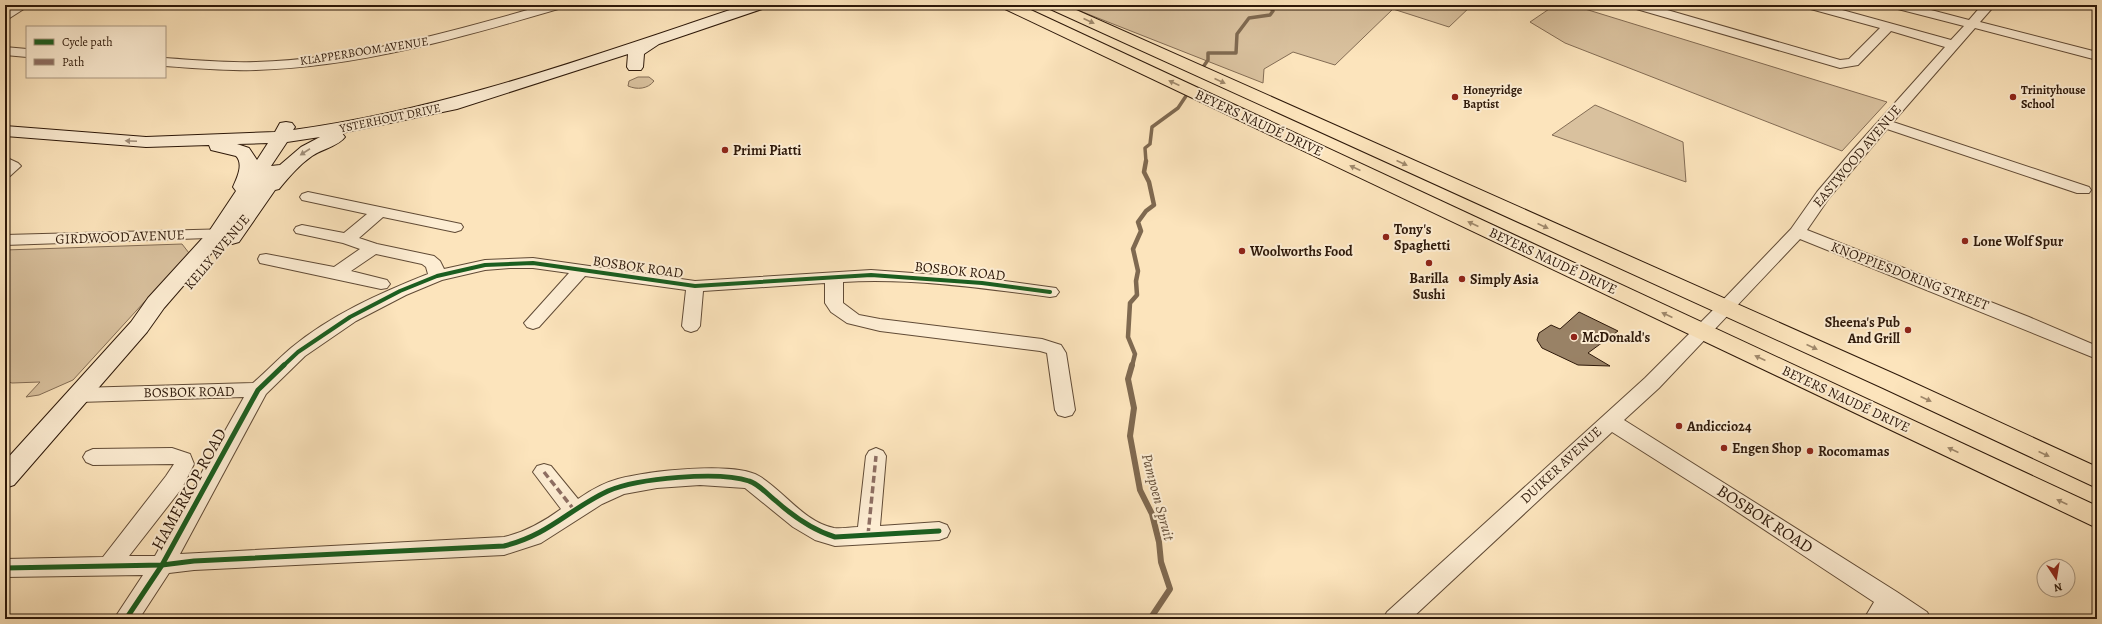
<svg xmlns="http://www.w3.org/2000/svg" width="2102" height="624" font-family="Alegreya,serif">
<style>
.green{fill:#d9c19e;stroke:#836c54}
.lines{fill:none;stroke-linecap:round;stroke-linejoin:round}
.stream-far2{stroke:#7f6950;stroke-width:3.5}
.stream-far1{stroke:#7f6950;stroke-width:4.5}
.stream{stroke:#7f6950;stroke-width:6}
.building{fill:#998266;stroke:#2d1809}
.street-casing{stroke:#614b36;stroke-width:2}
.secondary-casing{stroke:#2d1809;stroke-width:2}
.primary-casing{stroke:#2d1809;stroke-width:2}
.street{fill:#fdedd3;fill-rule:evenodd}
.secondary{fill:#fdedd3;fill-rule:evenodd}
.primary{fill:#fce4bc;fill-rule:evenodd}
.quiet{stroke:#8d6e63;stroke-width:3.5;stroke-dasharray:7 3.5;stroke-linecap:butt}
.cycleway-far1-casing{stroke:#fdedd3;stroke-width:6}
.cycleway-casing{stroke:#fdedd3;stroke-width:8}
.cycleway-far1{stroke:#1b5e20;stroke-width:4}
.cycleway{stroke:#1b5e20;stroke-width:5}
.oneway{fill:#9f886b}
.oneway2{fill:#9f8d78}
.poi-dot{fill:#8f2418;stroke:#fdedd3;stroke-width:1.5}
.labels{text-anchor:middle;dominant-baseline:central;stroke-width:4;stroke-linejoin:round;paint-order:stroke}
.far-street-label{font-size:12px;fill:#2d1809;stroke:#fdedd3}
.far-poi-label{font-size:12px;font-weight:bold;fill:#2d1809;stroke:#fdedd3;text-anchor:start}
.street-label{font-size:14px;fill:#2d1809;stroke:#fdedd3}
.poi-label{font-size:14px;font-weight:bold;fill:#2d1809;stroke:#fdedd3;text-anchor:start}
.water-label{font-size:15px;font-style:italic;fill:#644e38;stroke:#fdedd3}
.near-street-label{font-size:17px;fill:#2d1809;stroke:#fdedd3}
</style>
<rect width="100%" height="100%" fill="#fce4bc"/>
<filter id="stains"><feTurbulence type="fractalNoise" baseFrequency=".005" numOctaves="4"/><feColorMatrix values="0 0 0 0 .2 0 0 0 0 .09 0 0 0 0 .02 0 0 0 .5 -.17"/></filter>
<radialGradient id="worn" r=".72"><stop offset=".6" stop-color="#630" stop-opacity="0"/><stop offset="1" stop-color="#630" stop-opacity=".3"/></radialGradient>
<g class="green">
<polygon points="1087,5 1472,5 1449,27 1393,9 1335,65 1293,52 1264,69 1263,83 1075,9"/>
<polygon points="1555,5 1572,5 1887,102 1842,151 1565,43 1530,22"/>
<path d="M638,77H649L654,81C648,89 637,90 628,86L629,81Z"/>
<polygon points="1595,105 1683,142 1686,182 1552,135"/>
<polygon points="182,244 189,253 73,380 39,395 26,397 40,382 12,383 5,381 5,250"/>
</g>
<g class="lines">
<g class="stream-far2">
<polyline points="1203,67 1208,60 1208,53 1236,53 1237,34 1249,18 1270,15 1273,11 1268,5"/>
<polyline points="1146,162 1145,148 1150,144 1152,127 1178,108 1186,96"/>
</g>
<polyline class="stream-far1" points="1132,366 1135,354 1128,337 1130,303 1137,295 1136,281 1138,271 1133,249 1141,231 1138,222 1146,211 1154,205 1149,182 1144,172 1146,161"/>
<polyline class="stream" points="1132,365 1128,379 1134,408 1130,436 1140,490 1152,514 1159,542 1161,562 1170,589 1150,619"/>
</g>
<polygon class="building" points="1579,312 1618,331 1588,353 1610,366 1578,365 1542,348 1537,340 1539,333 1551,325 1560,329"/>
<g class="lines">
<defs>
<g id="street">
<polygon points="16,5 30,5 5,21 5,12"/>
<path d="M545,5H564L562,8C463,37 361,67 256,70C226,71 195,68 165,66V58C195,60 226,63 256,62C355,59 451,32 545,5Z"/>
<polygon points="1631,5 1650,5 1840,60 1849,59 1880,28 1807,8 1805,5 1824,5 1951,40 1964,26 1894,8 1892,5 1912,5 1969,20 1982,5 1995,5 1980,22 2097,52 2097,60 1975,28 1893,122 2089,187 2091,190 2089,193 2077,193 1887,129 1829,198 1807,230 2029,317 2097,346 2097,359 1800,239 1659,388 1624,420 1897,592 1927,612 1931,619 1900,619 1892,614 1889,619 1864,619 1874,602 1724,503 1612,432 1411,619 1383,619 1387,612 1645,378 1719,304 1791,229 1817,192 1851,152 1945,47 1891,31 1858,65 1840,68 1633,8"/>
<polygon points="5,47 27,49 27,57 5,55"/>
<polygon points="5,157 18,163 21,166 10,176 5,178"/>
<path d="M308,192L461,224L463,227L461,230L455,232L383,217L359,238L377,244L434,256L440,261L444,269L485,260L533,258L695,281L871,270L982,278L1056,288L1059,292L1056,296L1050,297C982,288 911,278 843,282V303L859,315L880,319L1042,339L1061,345L1066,353L1075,410L1072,415L1065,417L1058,415L1055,410L1047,353L1040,351L880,331L847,323L831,312L825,303V283L703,291L700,326L697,330L691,332L685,330L682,326L686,290L585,276L539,327L533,329L527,327L524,323L569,273L533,268H510L485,270L442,280L406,295L356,321L305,356L266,394L180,554L504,537C526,532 543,522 561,509L533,472L537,466L544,464L551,466L578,499C591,490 603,483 618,479C647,471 734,461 759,476C784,491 804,522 834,528C841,529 850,527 858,527L866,456L869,451L876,448L883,451L886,456L880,526L939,522L947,525L950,531L947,537L939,540L835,546L815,540L793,527L745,488L700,485L657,488L624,494L602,504L541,543L504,555L194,570L169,573L139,619H114L143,575L5,577V559L103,557L166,476L174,464L93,465L86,462L83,457L86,452L93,449L172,448L190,454L194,464L182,488L129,556H155L244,397L79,402L72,400L69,395L72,390L79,388L253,383C266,372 278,359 291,348C331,315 380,293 428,274L426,267L422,264L376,254L351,271L387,280L390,284L387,288L381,289L260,263L258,259L260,255L266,254L334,267L360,249L343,243L296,233L294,230L296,227L302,225L344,233L367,214L302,200L300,197L302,194Z"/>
<polygon points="231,229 237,231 239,234 237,237 5,245 5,235"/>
</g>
<path id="secondary" d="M745,5H767L765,8L659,44L644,54L643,67L641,70H629L627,67L628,54L457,109L342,133L345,137C339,146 322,149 312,156C299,165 289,177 279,189L275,190L239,242L232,244L225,242L223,240L164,308L147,332L14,485L5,488V461L131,322L148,298L210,230L236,191L233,187C237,178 244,164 236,156L211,150L209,145L146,147L5,136V126L146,137L275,132L280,123L286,122L292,123L295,127L293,130C449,109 597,54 745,5ZM320,137L301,147L280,165L271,166L287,142ZM268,143L257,160L249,148L237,144Z"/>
<g id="primary">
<polygon points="1001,5 1020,5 2097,506 2097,528 1003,8"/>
<polygon points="1046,5 1065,5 1899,376 2097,467 2097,488 1883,388 1048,8"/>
</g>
</defs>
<use href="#street" class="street-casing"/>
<use href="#secondary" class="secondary-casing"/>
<use href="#primary" class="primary-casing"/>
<use href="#street" class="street"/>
<use href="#secondary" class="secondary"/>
<use href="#primary" class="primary"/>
<g class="quiet">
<polyline points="544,472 575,511"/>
<polyline points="868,535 876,456"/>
</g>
<defs>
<polyline id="cycleway-far1" points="283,366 298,352 350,317 400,291 437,276 485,265 533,263 695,286 871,275 982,283 1050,292"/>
<g id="cycleway">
<path d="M5,568L162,565L194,561L504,546C549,535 569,509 608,491C638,478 719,471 749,481C759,484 768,495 776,501C794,517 812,530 835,537L939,531"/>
<polyline points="126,619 162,565 258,390 284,365"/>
</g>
</defs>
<use href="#cycleway-far1" class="cycleway-far1-casing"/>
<use href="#cycleway" class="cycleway-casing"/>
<use href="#cycleway-far1" class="cycleway-far1"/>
<use href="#cycleway" class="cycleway"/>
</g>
<defs><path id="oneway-solid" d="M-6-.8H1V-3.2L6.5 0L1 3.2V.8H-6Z"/></defs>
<g class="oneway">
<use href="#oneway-solid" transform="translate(1089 21) rotate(24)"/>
<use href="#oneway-solid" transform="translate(1220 81) rotate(24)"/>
<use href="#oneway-solid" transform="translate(1174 83) rotate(-155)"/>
<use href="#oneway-solid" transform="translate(1402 163) rotate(24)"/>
<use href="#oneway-solid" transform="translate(1355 168) rotate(-155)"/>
<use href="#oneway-solid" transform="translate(1473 224) rotate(-155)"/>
<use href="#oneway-solid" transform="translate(1543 226) rotate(24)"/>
<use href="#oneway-solid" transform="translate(1667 315) rotate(-155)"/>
<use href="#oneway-solid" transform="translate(1812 347) rotate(24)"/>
<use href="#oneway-solid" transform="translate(1760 358) rotate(-155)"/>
<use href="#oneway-solid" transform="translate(1926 399) rotate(25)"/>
<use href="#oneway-solid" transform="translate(1953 450) rotate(-155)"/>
<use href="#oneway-solid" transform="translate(2044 454) rotate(25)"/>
<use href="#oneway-solid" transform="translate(2062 502) rotate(-155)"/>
</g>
<g class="oneway2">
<use href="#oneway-solid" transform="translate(131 141) rotate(-178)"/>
<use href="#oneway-solid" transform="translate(305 152) rotate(147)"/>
</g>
<g class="poi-dot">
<circle cx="1455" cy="97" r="4"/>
<circle cx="2013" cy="97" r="4"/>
<circle cx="725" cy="150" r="4"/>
<circle cx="1386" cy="237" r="4"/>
<circle cx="1965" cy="241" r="4"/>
<circle cx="1242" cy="251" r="4"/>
<circle cx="1429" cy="263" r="4"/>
<circle cx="1462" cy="279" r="4"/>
<circle cx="1908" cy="330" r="4"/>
<circle cx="1574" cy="337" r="4"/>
<circle cx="1679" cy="426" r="4"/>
<circle cx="1724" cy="448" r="4"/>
<circle cx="1810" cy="451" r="4"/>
</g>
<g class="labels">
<g class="far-street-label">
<text transform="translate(364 51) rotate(-9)">KLAPPERBOOM AVENUE</text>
<text transform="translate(390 118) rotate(-12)">YSTERHOUT DRIVE</text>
</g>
<g class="far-poi-label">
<text x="1463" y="90">Honeyridge<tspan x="1463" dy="14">Baptist</tspan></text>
<text x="2021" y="90">Trinityhouse<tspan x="2021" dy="14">School</tspan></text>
</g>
<g class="street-label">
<text transform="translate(1259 123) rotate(25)">BEYERS NAUDÉ DRIVE</text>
<text transform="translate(1857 156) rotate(-50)">EASTWOOD AVENUE</text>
<text transform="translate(120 237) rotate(-2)">GIRDWOOD AVENUE</text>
<text transform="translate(217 252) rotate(-50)">KELLY AVENUE</text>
<text transform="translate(1553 261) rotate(25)">BEYERS NAUDÉ DRIVE</text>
<text transform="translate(638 267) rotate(8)">BOSBOK ROAD</text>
<text transform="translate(960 271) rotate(6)">BOSBOK ROAD</text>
<text transform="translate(1910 276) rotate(21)">KNOPPIESDORING STREET</text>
<text transform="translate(189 392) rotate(-1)">BOSBOK ROAD</text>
<text transform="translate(1846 399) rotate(25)">BEYERS NAUDÉ DRIVE</text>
<text transform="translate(1561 465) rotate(-43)">DUIKER AVENUE</text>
</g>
<g class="poi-label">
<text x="733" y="150">Primi Piatti</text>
<text x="1394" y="229">Tony's<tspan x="1394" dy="16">Spaghetti</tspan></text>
<text x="1973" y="241">Lone Wolf Spur</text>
<text x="1250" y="251">Woolworths Food</text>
<text x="1429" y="278" text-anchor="middle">Barilla<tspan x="1429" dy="16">Sushi</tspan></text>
<text x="1470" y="279">Simply Asia</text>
<text x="1900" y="322" text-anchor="end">Sheena's Pub<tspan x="1900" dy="16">And Grill</tspan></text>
<text x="1582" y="337">McDonald's</text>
<text x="1687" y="426">Andiccio24</text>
<text x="1732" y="448">Engen Shop</text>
<text x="1818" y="451">Rocomamas</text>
</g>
<g class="water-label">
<text transform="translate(1158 497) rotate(75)">Pampoen Spruit</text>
</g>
<g class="near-street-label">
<text transform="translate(189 489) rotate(-61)">HAMERKOP ROAD</text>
<text transform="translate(1765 519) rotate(33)">BOSBOK ROAD</text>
</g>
</g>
<rect width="2102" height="624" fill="none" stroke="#fce4bc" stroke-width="20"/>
<rect x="6" y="6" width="2090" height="612" fill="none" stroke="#2d1809" stroke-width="2"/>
<rect x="10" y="10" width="2082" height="604" fill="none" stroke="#2d1809"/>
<rect x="26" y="26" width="140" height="52" fill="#fdedd3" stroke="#aa9882"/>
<rect x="34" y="39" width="20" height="6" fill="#1b5e20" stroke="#aa9882"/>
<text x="62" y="46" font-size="12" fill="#2d1809">Cycle path</text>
<rect x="34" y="59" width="20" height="6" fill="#8d6e63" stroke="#aa9882"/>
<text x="62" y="66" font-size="12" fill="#2d1809">Path</text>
<g transform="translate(2056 578) rotate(168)"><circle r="19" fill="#fdedd3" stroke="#aa9882"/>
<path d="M0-3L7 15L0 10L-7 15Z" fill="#8f2418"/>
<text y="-6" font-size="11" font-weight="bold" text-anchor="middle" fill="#2d1809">N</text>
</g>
<rect width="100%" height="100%" filter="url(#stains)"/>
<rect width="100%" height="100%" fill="url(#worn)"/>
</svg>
